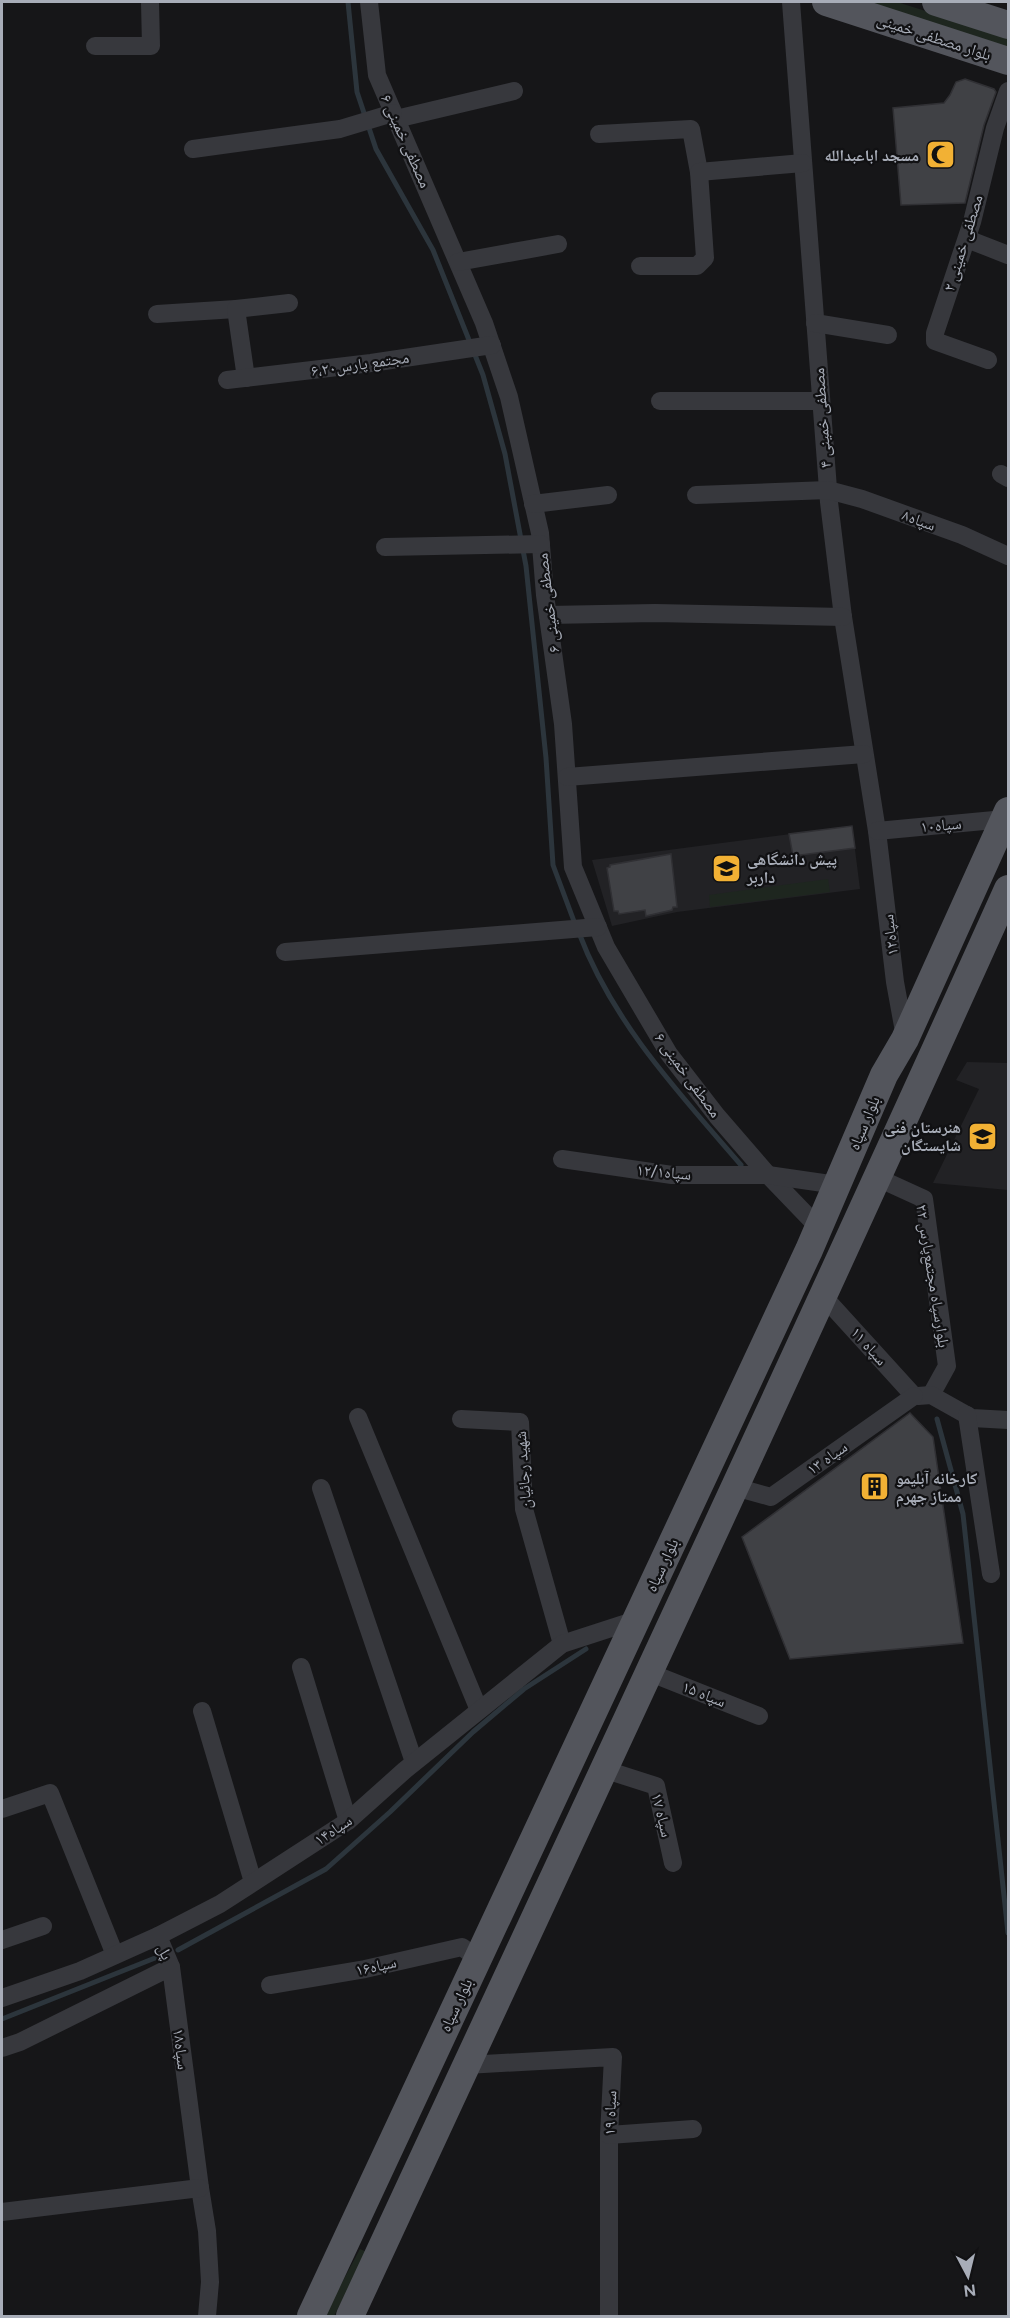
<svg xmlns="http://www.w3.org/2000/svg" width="1010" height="2318" font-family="Figtree,'Noto Naskh Arabic',sans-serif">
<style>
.built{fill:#222225}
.green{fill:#1e261f}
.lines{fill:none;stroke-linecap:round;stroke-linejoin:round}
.stream{stroke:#2c353c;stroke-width:5}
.building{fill:#404145;stroke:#303034;stroke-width:1.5}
.minor{stroke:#37383d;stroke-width:18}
.primary{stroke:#53555c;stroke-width:28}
.labels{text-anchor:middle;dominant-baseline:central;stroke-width:4.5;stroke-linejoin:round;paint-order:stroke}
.street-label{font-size:16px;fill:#a8adb8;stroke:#111113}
.poi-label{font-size:16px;font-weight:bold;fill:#a8adb8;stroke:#111113;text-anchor:end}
</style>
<rect width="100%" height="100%" fill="#161618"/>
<g class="built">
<polygon points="852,826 860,889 677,912 612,926 592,860"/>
<polygon points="967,1062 1008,1063 1008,1190 933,1183 979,1089 956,1080"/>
</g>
<g class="green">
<polygon points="864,2 897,2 1008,37 1008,47"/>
<polygon points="828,879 830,892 710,907 709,895"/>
<polygon points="360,2249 367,2252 334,2316 324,2316"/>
</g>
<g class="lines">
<g class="stream">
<polyline points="348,2 357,92 376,149 433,250 483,375 505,454 526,566 546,758 553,865 575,924"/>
<path d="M579,933C613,1023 679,1093 741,1165"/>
<polyline points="937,1419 963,1514 1008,1933"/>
<polyline points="178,1950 326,1869 390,1812 473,1732 524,1689 586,1649"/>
<polyline points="2,2019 155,1958"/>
</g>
</g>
<g class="building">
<polygon points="965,79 994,89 996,92 984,125 965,203 901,205 893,108 944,103 950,95 956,82"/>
<polygon points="852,826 855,848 793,856 789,834"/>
<polygon points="671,854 677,907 673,907 672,910 646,916 645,910 619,914 618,911 614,911 607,868 610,867 610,865"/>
<polygon points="910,1413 933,1437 963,1643 790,1659 742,1537"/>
</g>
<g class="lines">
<g class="minor">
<polyline points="369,2 377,75 484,323 509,397 540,533 545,595 563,724 573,867 606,947 669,1054 717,1116 768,1175 819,1228"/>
<polyline points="791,2 829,502 843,617 877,831 895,982 905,1037"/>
<polyline points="95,46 151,46 150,2"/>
<polyline points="396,119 514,91"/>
<polyline points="599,134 691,129 699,172"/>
<polyline points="193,149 340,129 393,113"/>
<polyline points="967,239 1008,255"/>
<polyline points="458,262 558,244"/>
<polyline points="640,266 697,266 705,258 699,172 803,163"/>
<polyline points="157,314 236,309"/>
<polyline points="815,323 888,335"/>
<polyline points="988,360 935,341 935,333 972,222 995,128 1008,91"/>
<polyline points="246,378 236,309 289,303"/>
<polyline points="227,380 371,363 492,345"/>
<polyline points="660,401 821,401"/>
<polyline points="1001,474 1008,478"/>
<polyline points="696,495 828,490 862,499 962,535 1008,556"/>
<polyline points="533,504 608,495"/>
<polyline points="385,547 541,544"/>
<polyline points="548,615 655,613 843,617"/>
<polyline points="567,777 864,754"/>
<polyline points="877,831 1005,819"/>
<polyline points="285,952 598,927"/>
<polyline points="562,1159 672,1175 768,1175 837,1185"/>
<polyline points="878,1178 924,1199 947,1366 931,1395"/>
<polyline points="824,1297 914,1396"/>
<polyline points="918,1396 931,1395 972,1418 1008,1420"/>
<polyline points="967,1415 991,1574"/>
<polyline points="358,1417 479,1710"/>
<polyline points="461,1419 520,1422 524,1509 562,1644"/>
<polyline points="735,1487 771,1497 914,1396"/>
<polyline points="321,1488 414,1762"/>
<polyline points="301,1667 348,1821"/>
<polyline points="648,1672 759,1716"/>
<polyline points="202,1711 253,1882"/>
<polyline points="603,1769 656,1786 673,1863"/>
<polyline points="2,1809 50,1793 115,1955"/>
<polyline points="158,1936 171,1967"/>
<polyline points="2,1940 43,1926"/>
<polyline points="270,1985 365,1969 462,1947 478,1959"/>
<polyline points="2,1998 80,1971 158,1936 220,1904 348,1821 405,1770 562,1644 636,1620"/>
<polyline points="2,2048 20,2042 171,1967 200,2188 207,2231 210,2282 207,2316"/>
<polyline points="466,2065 613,2057 609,2135 609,2316"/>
<polyline points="609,2135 693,2129"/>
<polyline points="2,2212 200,2188"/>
</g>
<g class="primary">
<polyline points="826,2 1008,61"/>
<polyline points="936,2 1008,25"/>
<polyline points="311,2316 809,1250 884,1075 905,1039 1008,811"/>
<path d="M350,2316C570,1841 793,1367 1008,889"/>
</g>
</g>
<defs>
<symbol id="mosque-square" viewBox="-11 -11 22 22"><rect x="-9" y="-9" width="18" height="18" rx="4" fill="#f2b134" stroke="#111113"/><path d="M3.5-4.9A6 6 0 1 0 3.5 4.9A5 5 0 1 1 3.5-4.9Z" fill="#111"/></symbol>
<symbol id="school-square" viewBox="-11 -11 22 22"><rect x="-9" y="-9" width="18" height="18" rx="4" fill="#f2b134" stroke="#111113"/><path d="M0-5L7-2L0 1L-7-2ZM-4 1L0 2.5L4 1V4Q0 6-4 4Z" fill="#111"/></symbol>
<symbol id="building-square" viewBox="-11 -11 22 22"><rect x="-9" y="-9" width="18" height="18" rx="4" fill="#f2b134" stroke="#111113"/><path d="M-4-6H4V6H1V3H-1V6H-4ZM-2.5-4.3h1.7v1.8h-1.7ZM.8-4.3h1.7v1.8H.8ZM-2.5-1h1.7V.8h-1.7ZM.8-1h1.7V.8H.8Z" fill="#111"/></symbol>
</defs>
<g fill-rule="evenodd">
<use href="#mosque-square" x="924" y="138" width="33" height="33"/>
<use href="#school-square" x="710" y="852" width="33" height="33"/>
<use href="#school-square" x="966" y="1120" width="33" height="33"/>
<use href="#building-square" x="858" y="1470" width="33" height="33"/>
</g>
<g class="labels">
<g class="street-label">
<text transform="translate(934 37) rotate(18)">بلوار مصطفی خمینی</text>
<text transform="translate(406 141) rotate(66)">مصطفی خمینی ۶</text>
<text transform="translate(963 243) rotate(-73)">مصطفی خمینی ۲</text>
<text transform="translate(360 364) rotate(-8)">۶،مجتمع پارس۲۰</text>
<text transform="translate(822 418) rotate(-94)">مصطفی خمینی ۴</text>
<text transform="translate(919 520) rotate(20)">سپاه۸</text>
<text transform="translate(548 603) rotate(-97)">مصطفی خمینی ۶</text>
<text transform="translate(941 825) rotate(-5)">سپاه۱۰</text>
<text transform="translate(890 935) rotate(-97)">سپاه۱۲</text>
<text transform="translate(688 1075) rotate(54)">مصطفی خمینی ۶</text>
<text transform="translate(864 1123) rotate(-67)">بلوار سپاه</text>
<text transform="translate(664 1172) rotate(5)">سپاه۱۲/۱</text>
<text transform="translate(933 1276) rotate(81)">بلوارسپاه مجتمع‌پارس ۲۲</text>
<text transform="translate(869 1346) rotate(48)">سپاه ۱۱</text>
<text transform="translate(827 1458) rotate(-35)">سپاه ۱۳</text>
<text transform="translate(523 1470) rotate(-94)">شهید رجائیان</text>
<text transform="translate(662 1565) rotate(-65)">بلوار سپاه</text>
<text transform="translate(704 1694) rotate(22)">سپاه ۱۵</text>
<text transform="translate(662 1815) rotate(76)">سپاه ۱۷</text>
<text transform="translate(333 1830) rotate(-34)">سپاه۱۴</text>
<text transform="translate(165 1952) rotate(67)">پل</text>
<text transform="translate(376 1966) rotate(-12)">سپاه۱۶</text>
<text transform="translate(456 2005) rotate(-65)">بلوار سپاه</text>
<text transform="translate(181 2049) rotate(83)">سپاه۱۸</text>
<text transform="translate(610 2113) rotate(-88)">سپاه ۱۹</text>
</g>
<g class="poi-label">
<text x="919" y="155">مسجد اباعبدالله</text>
<text x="747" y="859" text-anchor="start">پیش دانشگاهی<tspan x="747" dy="18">داربر</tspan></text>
<text x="961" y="1127">هنرستان فنی<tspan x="961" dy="18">شایستگان</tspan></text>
<text x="896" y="1478" text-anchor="start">کارخانه آبلیمو<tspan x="896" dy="18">ممتاز جهرم</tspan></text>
</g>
</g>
<rect width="1010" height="2318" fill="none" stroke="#a8adb8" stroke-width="6"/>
<g transform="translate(968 2276) rotate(173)" stroke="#111113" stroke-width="4.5" paint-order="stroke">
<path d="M0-4.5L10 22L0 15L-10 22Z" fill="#a8adb8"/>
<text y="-9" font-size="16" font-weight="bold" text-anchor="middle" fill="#a8adb8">N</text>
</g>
</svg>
